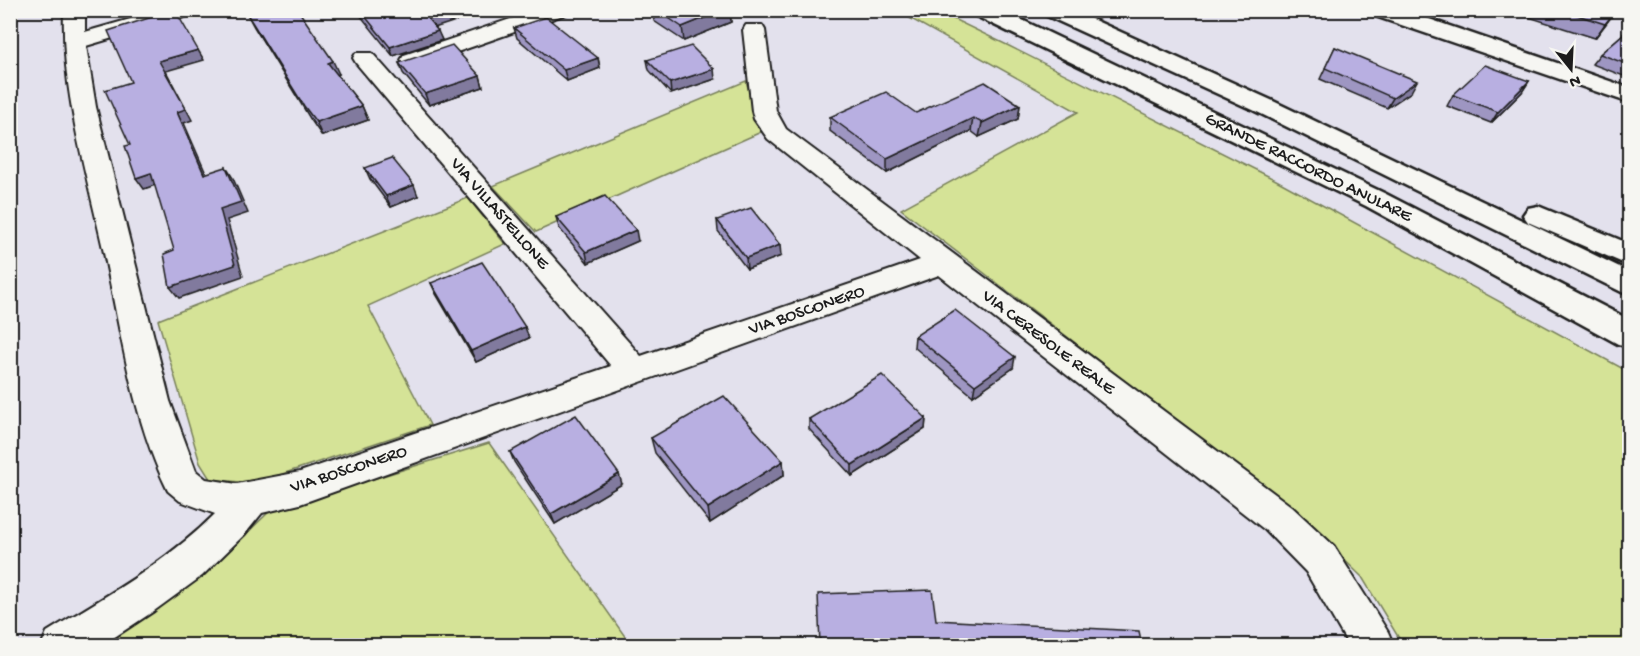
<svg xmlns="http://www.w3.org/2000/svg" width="1640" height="656" font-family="'Gochi Hand',sans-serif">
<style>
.green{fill:#d5e397;stroke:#78805a;stroke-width:1.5}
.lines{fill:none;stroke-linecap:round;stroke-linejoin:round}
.street-casing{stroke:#1c1c1c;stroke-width:4}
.secondary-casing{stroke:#1c1c1c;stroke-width:5}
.highway-casing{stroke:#1c1c1c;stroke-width:5}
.street{fill:#f6f6f2;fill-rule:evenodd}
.secondary{fill:#f6f6f2;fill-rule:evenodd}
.highway{fill:#f6f6f2;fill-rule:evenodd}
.wall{fill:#9e96c2;stroke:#1c1c1c;stroke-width:1.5}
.shaded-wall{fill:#817a9e;stroke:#1c1c1c;stroke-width:1.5}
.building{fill:#b8afe1;stroke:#1c1c1c;stroke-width:1.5}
.labels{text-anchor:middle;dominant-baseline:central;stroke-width:4.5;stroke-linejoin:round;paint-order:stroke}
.street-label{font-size:18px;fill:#1c1c1c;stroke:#f6f6f2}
</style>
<rect width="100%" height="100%" fill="#e3e1ed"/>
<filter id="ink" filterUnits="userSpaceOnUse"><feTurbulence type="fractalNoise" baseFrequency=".0167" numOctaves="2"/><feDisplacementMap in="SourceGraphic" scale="12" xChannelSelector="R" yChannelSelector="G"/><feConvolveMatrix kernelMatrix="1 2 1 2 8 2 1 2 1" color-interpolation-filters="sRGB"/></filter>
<g filter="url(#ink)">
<g class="green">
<polygon points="897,11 937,11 1007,45 1276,180 1629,372 1629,645 1403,645 1362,577 1295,512 901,209 1078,112"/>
<polygon points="746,81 761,132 536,232 493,186"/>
<polygon points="468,198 505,244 368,306 430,425 273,477 240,482 210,479 200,463 158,320"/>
<polygon points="489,443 631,645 105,646 223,556 270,511"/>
</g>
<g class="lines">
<defs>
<g id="street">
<path d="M64,10H85V32L162,10H197L194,14L86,46L96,107L170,401L196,471L206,479L237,484L300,472L611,366L356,63L353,58L356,53H372L641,356L920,260L768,139L754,119L752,111L743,30L746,25H762L765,30L776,111L786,129L1291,506L1334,546L1388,632L1394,646H1349L1306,572L1265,530L939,275L300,504L262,513L245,534L202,576L154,611L101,646H41L47,632C106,596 166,563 215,514L180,501L168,491C132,418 121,332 104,253C87,174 61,92 64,10Z"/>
<polygon points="537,10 569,10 566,14 420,65 404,65 401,60 404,55"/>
</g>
<polygon id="secondary" points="1369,10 1403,10 1630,88 1630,103 1372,15"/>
<g id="highway">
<polygon points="971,10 1001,10 1386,194 1630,320 1630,347 1618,344 1366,206 974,15"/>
<polygon points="1042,10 1072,10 1271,100 1630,272 1630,296 1253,110 1045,15"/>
<polygon points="1538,206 1630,244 1630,266 1528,222 1523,215 1528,208"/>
</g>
</defs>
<use href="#street" class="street-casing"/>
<use href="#secondary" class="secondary-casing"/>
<use href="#highway" class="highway-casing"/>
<use href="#street" class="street"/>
<use href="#secondary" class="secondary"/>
<use href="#highway" class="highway"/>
</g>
<g class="wall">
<polygon points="356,10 487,10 435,27 442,40 393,56"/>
<polygon points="650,10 730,10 731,22 684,41 654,21 653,13"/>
<polygon points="1507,10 1616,10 1595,38"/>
<polygon points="247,14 339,74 337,75 362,106 368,120 322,136 311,120 254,27"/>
<polygon points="514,28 598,58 600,68 567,81 517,38"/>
<polygon points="1629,29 1629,78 1592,64 1600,54"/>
<polygon points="1335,47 1411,92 1387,108 1320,79"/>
<polygon points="647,60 715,79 671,94 649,70"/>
<polygon points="399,63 480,76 483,87 429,105 403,73"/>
<polygon points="1529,81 1522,92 1491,123 1447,106 1453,95"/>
<polygon points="1020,105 1018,119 979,137 971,131 887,173 830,131 830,117 916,113"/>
<polygon points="365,168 418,196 391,207 370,179"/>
<polygon points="556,217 638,241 588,263 559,228"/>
<polygon points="717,220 781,256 747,269 718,231"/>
<polygon points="431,283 529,338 476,362 436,294"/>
<polygon points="915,336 1013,368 973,396 914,347"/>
<polygon points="926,418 925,429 852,476 809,429 809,419"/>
<polygon points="651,438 783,461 784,475 710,523 655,453"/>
<polygon points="510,452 622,484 555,524 514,462"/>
</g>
<g class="shaded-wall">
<polygon points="128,10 152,10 132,16"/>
<polygon points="456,10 487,10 487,11 431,29 428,19"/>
<polygon points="724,10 730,10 731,22 684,41 682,27"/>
<polygon points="1616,10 1612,16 1595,38 1605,24"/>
<polygon points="438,31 442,40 393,56 390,47"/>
<polygon points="198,50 204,60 166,71 192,120 184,123 211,185 204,174 177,112 159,61"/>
<polygon points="598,58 600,68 567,81 564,70"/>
<polygon points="333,61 339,74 334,76 328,63"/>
<polygon points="714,69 715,79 671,94 670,83"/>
<polygon points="480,76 483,87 429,105 425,94"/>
<polygon points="1417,81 1411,92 1387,108 1393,98"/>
<polygon points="1529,81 1522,92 1491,123 1498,112"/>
<polygon points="1020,105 1018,119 979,137 982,123"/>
<polygon points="362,106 368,120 322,136 316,122"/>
<polygon points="973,118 971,131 887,173 887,159"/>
<polygon points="226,167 233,178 248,213 227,220 243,276 179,298 170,287"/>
<polygon points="151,173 158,184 144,189 136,178"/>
<polygon points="414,185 418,196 391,207 386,196"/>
<polygon points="636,230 638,241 588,263 586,252"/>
<polygon points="780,245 781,256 747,269 746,258"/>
<polygon points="525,327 529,338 476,362 471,351"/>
<polygon points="1015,357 1013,368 973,396 975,385"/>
<polygon points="926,418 925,429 852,476 852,465"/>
<polygon points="783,461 784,475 710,523 708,508"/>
<polygon points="619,474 622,484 555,524 551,514"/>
</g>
<g class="building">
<polygon points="174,10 175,10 198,50 159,61 186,109 177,112 204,174 226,167 241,202 220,209 235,265 170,287 164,254 174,250 151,173 136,178 125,146 130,145 105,90 131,82 108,31"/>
<polygon points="261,10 298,10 333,61 328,63 362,106 316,122 304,106 247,14"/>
<polygon points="360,10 456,10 428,19 438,31 390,47"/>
<polygon points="657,10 724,10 682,27"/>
<polygon points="1562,10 1616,10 1605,24"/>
<polygon points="546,17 598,58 564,70 514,28"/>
<polygon points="1629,29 1629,65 1600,54"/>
<polygon points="452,45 480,76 425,94 399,63"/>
<polygon points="691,46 714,69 670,83 647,60"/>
<polygon points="1335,47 1417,81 1393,98 1325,68"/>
<polygon points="1485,65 1529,81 1498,112 1453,95"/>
<polygon points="985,82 1020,105 982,123 973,118 887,159 830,117 886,92 916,113"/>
<polygon points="392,158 414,185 386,196 365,168"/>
<polygon points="605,196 636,230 586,252 556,217"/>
<polygon points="751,208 780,245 746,258 717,220"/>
<polygon points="482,262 525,327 471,351 431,283"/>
<polygon points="955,310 1015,357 975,385 915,336"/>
<polygon points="882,375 926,418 852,465 809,419"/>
<polygon points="724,396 783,461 708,508 651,438"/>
<polygon points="576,415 619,474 551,514 510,452"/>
<polygon points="932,590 936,620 1139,631 1142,645 820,645 818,594"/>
</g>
</g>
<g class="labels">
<g class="street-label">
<text transform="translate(1308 168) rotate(26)">GRANDE RACCORDO ANULARE</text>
<text transform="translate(499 214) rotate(49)">VIA VILLASTELLONE</text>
<text transform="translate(807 311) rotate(-19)">VIA BOSCONERO</text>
<text transform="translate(1048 343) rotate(37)">VIA CERESOLE REALE</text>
<text transform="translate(349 470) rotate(-18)">VIA BOSCONERO</text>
</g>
</g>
<rect width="1640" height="656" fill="none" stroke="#f6f6f2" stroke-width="36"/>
<rect x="18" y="18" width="1604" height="620" fill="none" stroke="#1c1c1c" stroke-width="2" filter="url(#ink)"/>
<g transform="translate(1571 69) rotate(162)" stroke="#f6f6f2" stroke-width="4.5" paint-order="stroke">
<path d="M0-4.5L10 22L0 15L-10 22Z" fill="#1c1c1c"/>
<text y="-9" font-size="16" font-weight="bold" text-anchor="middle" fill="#1c1c1c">N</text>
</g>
</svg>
